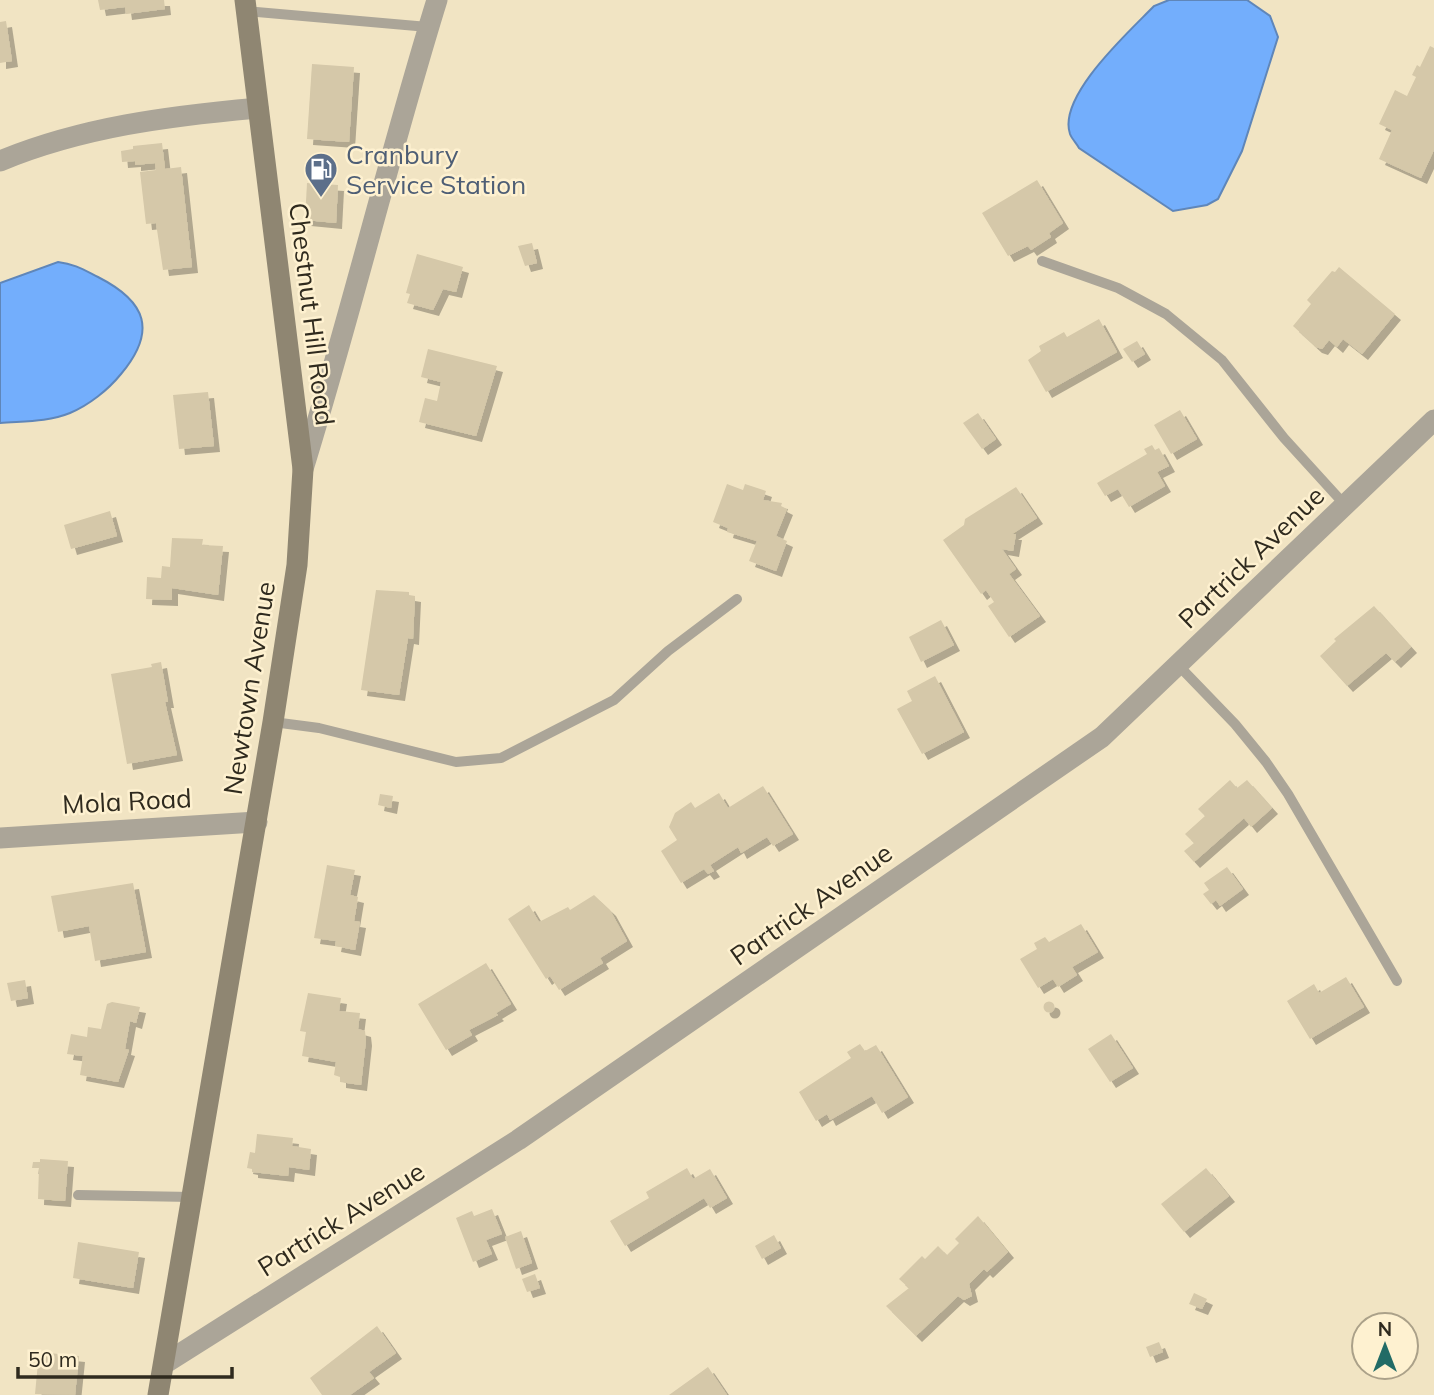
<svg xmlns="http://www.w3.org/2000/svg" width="1434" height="1395" font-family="Mulish,sans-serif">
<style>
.water{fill:#73aefc;stroke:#5f86b9;stroke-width:2}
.building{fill:#d5c8a9;filter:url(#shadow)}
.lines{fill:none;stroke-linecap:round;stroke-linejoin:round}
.service{stroke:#aba598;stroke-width:10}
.minor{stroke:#aba598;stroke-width:21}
.tertiary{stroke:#aba598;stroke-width:21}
.secondary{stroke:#8f8672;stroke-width:21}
.labels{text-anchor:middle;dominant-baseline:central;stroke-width:5;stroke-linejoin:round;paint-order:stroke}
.service-label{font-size:26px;fill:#4e5e75;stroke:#fef1d0;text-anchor:start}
.street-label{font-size:26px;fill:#2f2a1e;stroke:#fef1d0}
</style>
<defs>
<filter id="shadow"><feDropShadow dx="6" dy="6" stdDeviation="0" flood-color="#0004"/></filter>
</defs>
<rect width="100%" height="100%" fill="#f1e4c3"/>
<g class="water">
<path d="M1169,0H1247L1270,16L1278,37L1242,151L1218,199L1207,205L1173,211L1079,148C1077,144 1072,139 1070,134C1057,96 1130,31 1154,6Z"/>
<path d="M58,262C75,264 84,270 98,277C147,302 157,331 121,374C108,390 89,405 70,413C48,422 23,421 0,423V283Z"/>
</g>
<g class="building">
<polygon points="98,0 164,0 165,9 126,14 125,7 100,10"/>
<polygon points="6,21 12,61 0,63 0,22"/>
<polygon points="1430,46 1434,48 1434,150 1421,178 1379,159 1392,130 1379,124 1395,90 1407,96 1416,77 1412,75 1417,65 1420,67"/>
<polygon points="312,64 354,67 349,142 307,139"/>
<polygon points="162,143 165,169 181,167 192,267 163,270 156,223 146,224 140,172 156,170 155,163 135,165 135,161 122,162 121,151 133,149 133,146"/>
<polygon points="1037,180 1063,223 1049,233 1051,237 1031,250 1028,246 1008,256 982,213"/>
<polygon points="307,183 338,185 336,223 305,220"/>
<polygon points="532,243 537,263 525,266 518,246"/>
<polygon points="417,254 463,267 456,292 443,289 433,310 407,303 410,294 406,293"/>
<polygon points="1339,267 1395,314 1362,354 1343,339 1337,347 1329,340 1322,349 1316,347 1293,326 1311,304 1307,300 1332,271 1335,272"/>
<polygon points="1099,319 1117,352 1046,392 1028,360 1041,351 1039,346 1064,332 1067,337"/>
<polygon points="1137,341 1145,354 1132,362 1123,349"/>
<polygon points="428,349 497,366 476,436 419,422 425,398 437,401 441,382 421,377"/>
<polygon points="208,392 214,446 179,449 173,395"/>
<polygon points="1180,410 1197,439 1171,454 1154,425"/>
<polygon points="978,413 996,439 982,449 963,423"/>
<polygon points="1152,445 1155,450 1159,448 1169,466 1157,472 1165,486 1129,507 1118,489 1105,496 1097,483 1147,454 1144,449"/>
<polygon points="727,484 743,490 745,484 766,491 763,500 782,503 781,506 787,509 776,536 787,541 776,571 749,561 757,541 727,532 728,528 713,522"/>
<polygon points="1016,487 1037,518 1012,534 1016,534 1013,551 1002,549 1016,569 1009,574 1040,616 1009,637 988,606 994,602 986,590 981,594 943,540 964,525 965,519"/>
<polygon points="110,511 117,536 71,549 64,525"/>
<polygon points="172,538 203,539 202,545 223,546 218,595 172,588 172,600 146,599 147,577 161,578 162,566 170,567"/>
<polygon points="376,590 409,592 409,595 415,596 413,639 408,638 399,695 361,690"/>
<polygon points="1374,606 1411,647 1395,662 1386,653 1347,686 1320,656 1336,641 1334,639"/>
<polygon points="941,620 954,645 921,662 909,637"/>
<polygon points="161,662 168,702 165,702 177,755 127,764 111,674 152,667 151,664"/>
<polygon points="935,676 964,732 922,754 897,709 912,701 907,691"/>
<polygon points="1230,780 1237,788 1247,780 1272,808 1251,827 1244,818 1194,862 1184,851 1194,843 1185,834 1205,816 1198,809"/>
<polygon points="763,786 793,834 773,846 767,837 741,853 738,847 710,865 714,871 708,874 704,869 681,883 661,851 677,840 669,827 675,813 691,802 695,808 719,793 728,808"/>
<polygon points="380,794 393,796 391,808 378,805"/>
<polygon points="327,865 355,870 350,895 358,897 354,921 360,922 355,950 335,946 336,941 314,938"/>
<polygon points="1227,867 1243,889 1220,906 1216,900 1211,904 1203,894 1209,890 1204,883"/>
<polygon points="133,883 146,952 95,961 89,926 58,932 51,896"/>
<polygon points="594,895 610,910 627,941 600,958 603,963 559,990 550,976 546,979 508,919 529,905 539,922 568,907 570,910"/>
<polygon points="1081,924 1098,952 1072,967 1077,975 1058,987 1053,979 1038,988 1020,959 1037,949 1034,943 1045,937 1049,942"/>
<polygon points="486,963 511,1004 496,1013 498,1015 469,1030 472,1035 446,1050 418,1004"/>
<polygon points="1346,977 1364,1007 1310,1039 1287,1001 1314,984 1319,993"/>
<polygon points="25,980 28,998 11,1001 7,983"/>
<polygon points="308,993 341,998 339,1011 360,1013 358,1029 365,1031 366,1040 361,1085 340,1082 340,1077 334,1075 336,1062 302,1056 306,1032 300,1031"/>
<circle cx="1049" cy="1007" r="5.5"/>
<polygon points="112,1002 140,1007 136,1023 130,1021 125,1049 129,1050 118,1082 80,1075 83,1056 67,1054 71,1034 87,1037 88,1027 101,1029 107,1004"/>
<polygon points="1111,1034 1133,1068 1110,1082 1088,1049"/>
<polygon points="860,1044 865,1051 876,1045 908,1097 882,1113 872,1096 830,1120 827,1114 816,1121 799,1092 851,1058 847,1052"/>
<polygon points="257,1134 293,1138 292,1146 311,1149 309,1170 289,1167 288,1176 252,1172 252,1169 247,1168 250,1152 255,1153"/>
<polygon points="40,1159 68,1161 65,1201 38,1199 39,1168 32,1168 33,1162 40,1162"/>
<polygon points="687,1168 693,1179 710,1169 727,1198 710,1208 704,1198 625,1246 610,1221 649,1198 646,1192"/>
<polygon points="1206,1168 1229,1196 1184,1232 1161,1204"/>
<polygon points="492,1209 502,1234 486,1240 492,1254 473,1262 456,1218 472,1211 474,1216"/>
<polygon points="978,1216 1008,1252 987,1272 984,1269 969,1284 972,1296 964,1300 958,1296 916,1336 886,1306 909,1288 899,1279 922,1256 925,1259 938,1246 947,1255 959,1243 955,1239"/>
<polygon points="521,1231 532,1263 516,1269 505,1237"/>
<polygon points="774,1235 781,1248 762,1259 755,1246"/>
<polygon points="78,1242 139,1252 133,1288 73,1278"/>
<polygon points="535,1274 540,1288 527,1292 522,1279"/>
<polygon points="1194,1293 1207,1299 1202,1309 1189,1304"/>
<polygon points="377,1326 396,1353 369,1372 374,1378 350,1395 322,1395 310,1378"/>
<polygon points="1159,1342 1163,1352 1150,1357 1146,1347"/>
<polygon points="39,1352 79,1356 75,1395 35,1394"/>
<polygon points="708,1367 727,1395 669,1395"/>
</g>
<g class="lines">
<g class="service">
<polyline points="246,11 428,27"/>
<polyline points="1042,261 1118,288 1166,314 1222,360 1284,438 1345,505"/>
<polyline points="1179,666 1235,724 1266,762 1288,794 1397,981"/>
<polyline points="273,722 319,728 456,762 501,758 614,700 668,651 737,599"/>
<polyline points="78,1195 192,1197"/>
</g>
<g class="minor">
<path d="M0,161C82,127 169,116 258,108"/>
<polyline points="0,838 257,822"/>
</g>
<g class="tertiary">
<path d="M303,469C351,314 389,155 437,0"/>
<polyline points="164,1364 518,1140 1102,737 1434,420"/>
</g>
<polyline class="secondary" points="158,1395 273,722 297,565 303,469 245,0"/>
</g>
<defs>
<symbol id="fuel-pin" viewBox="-11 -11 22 30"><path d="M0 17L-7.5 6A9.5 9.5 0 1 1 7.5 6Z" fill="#5c6f8a" stroke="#fef1d0"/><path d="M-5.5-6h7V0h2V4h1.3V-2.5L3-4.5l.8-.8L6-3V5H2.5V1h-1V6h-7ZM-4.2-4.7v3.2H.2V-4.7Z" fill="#fff"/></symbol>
</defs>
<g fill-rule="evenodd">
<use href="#fuel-pin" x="302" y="150" width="38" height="52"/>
</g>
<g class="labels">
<g class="service-label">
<text x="346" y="154">Cranbury<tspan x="346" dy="30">Service Station</tspan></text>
</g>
<g class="street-label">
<text transform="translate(312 314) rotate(83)">Chestnut Hill Road</text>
<text transform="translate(1251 557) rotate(-44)">Partrick Avenue</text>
<text transform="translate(249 688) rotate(-81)">Newtown Avenue</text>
<text transform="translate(127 801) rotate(-3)">Mola Road</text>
<text transform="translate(811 904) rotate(-35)">Partrick Avenue</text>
<text transform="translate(341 1219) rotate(-32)">Partrick Avenue</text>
</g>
</g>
<g transform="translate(1385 1346)"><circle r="33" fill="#fef1d0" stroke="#aba189" stroke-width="2"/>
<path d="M0-5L12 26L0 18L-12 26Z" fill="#216b66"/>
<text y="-10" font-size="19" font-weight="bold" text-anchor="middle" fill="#2f2a1e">N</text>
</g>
<path d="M18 1367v10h214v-10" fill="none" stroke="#2f2a1e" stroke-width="3.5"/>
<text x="28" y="1367" font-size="21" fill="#2f2a1e" stroke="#fef1d0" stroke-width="5" paint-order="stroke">50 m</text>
</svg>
